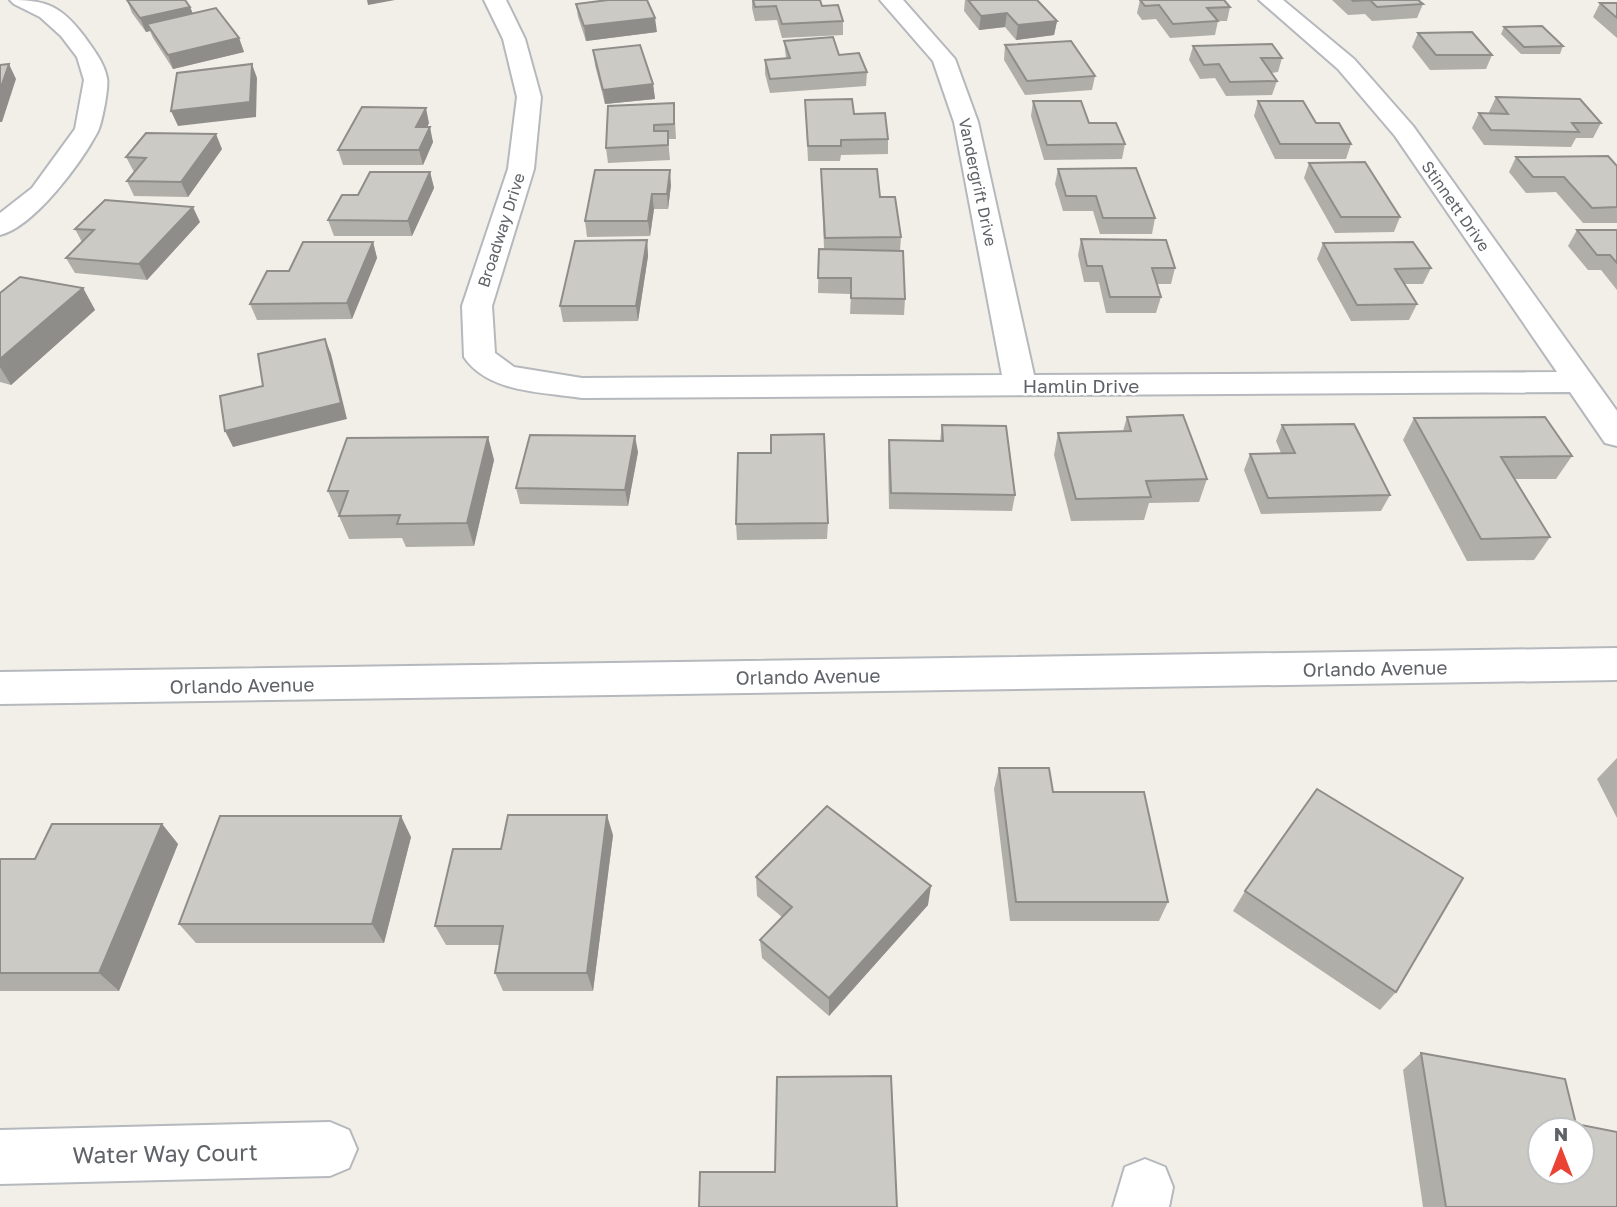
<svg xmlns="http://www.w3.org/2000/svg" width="1617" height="1207" font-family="'Golos Text',sans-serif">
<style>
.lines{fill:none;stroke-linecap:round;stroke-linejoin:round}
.minor-casing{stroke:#b5b8bc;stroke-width:4}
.minor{fill:#fff;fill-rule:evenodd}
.wall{fill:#afaea9}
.shaded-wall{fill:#8f8d8a}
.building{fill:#cccac5;stroke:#8f8d8a;stroke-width:2;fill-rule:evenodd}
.labels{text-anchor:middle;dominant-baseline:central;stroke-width:5;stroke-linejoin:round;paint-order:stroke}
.far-street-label{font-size:16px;fill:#5f6368;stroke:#fff}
.street-label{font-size:19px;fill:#5f6368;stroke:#fff}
.near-street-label{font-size:23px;fill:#5f6368;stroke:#fff}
</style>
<rect width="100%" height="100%" fill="#f1efe8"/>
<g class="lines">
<defs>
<g id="minor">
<path d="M10,0C47,0 61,6 84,36C93,49 104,62 107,78C109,87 102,123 98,131C82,162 34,227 0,235V213L32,188L75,129L84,80L77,57L61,36L40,17L14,4Z"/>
<path d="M484,0H506L525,39L541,97L534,169L492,306L495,353L514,367L582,378L1002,375L954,122L933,61L880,0H903L955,59L978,122L1034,375L1557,372L1395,136L1338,69L1259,0H1283L1354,59L1413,126L1617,411V446L1605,443L1570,392L582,398C543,392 488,393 464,357L462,306L508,169L517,97L503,39Z"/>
<polygon points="1617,648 1617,680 0,704 0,672"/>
<polygon points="330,1122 349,1130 357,1149 349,1168 330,1176 0,1184 0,1130"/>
<polygon points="1145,1159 1165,1167 1173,1187 1169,1207 1113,1207 1125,1167"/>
</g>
</defs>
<use href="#minor" class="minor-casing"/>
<use href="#minor" class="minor"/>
</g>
<g class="wall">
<polygon points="127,0 190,7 193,14 239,38 244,52 173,69 153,38 150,31 146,32 132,13"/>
<polygon points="752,0 820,0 822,6 843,21 843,35 782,38 777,20 755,21 752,8"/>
<polygon points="965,0 1037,0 1057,21 1054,35 1016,40 1005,27 979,30 964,11"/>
<polygon points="1140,0 1230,7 1227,21 1218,21 1215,35 1170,38 1156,19 1142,20 1137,13"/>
<polygon points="1332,0 1418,0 1423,4 1417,18 1372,21 1365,14 1348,15"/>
<polygon points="1600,3 1617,3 1617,38 1593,17"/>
<polygon points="576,4 657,32 586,41 578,17"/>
<polygon points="1504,27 1563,46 1560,54 1521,54 1501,34"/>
<polygon points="1418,33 1492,55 1486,69 1430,70 1412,47"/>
<polygon points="784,41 839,55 867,72 866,86 770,93 765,74 765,60 786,58"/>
<polygon points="1005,45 1095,76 1092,90 1025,95 1004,60"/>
<polygon points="1193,46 1282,58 1278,72 1271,73 1277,81 1272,95 1226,96 1215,78 1200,79 1189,60"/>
<polygon points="593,50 653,84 655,99 605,104 595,65"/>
<polygon points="1496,97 1601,123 1593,138 1576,138 1571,147 1484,145 1472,128 1479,113 1490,114 1489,112"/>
<polygon points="805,100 854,114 888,139 888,154 841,155 840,161 808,161"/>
<polygon points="1033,101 1089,123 1125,144 1122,159 1044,160 1031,116"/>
<polygon points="1258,101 1316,123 1351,144 1346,159 1275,159 1254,116"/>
<polygon points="674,103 676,139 668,139 670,160 608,163 606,148"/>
<polygon points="429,123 427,127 433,142 423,165 343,165 338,150"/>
<polygon points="222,149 188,197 134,196 127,181 134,172 126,157"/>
<polygon points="1516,157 1617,166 1617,223 1583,223 1556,192 1526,193 1509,172"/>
<polygon points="1309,163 1400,217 1394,232 1335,233 1304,178"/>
<polygon points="821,169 880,197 901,237 900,251 905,299 904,315 850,314 851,294 818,293 819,249 824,249"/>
<polygon points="1058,169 1155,218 1152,234 1100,234 1093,211 1063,211 1055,184"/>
<polygon points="430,172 434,188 412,236 334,236 328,220 358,195"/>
<polygon points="671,185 668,209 654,209 650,236 587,237 585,221"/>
<polygon points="200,222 147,280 75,273 66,258 82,242 75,229"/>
<polygon points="1577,230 1617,230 1617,290 1601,270 1588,270 1568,246"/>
<polygon points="1081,239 1175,268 1171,284 1157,284 1161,297 1156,313 1106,313 1099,282 1084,282 1078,255"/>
<polygon points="647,240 648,256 638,321 563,322 560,306"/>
<polygon points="373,242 377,258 352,319 257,320 250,304"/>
<polygon points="1323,243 1431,268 1423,284 1404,284 1417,304 1409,320 1351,321 1317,259"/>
<polygon points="83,288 95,310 11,385 0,382 0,293"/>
<polygon points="1127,417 1207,479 1199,502 1149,503 1144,520 1071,521 1054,455 1058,433 1123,431"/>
<polygon points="1414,418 1572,456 1556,479 1515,479 1550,537 1534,560 1467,561 1403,440"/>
<polygon points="942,425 1015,495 1012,511 889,509 888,456 889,440 940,441"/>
<polygon points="1282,425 1390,495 1381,511 1261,514 1244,470 1250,454 1281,453 1276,441"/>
<polygon points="488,437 494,460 474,546 406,547 402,538 349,539 339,516 340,514 338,514 328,491"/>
<polygon points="638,452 628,506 520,504 516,488"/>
<polygon points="828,523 827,539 737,540 736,524"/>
<polygon points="1617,758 1617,818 1597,779"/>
<polygon points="999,768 1053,792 1168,902 1159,921 1010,921 994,789"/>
<polygon points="162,824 178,844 119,991 0,991 0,859 35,859"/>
<polygon points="613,835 593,991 503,991 495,973 500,945 446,945 435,926 501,849"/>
<polygon points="411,837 384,943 196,943 179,924"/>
<polygon points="756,877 928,905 829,1016 762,958 760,940 782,917 757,896"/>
<polygon points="1245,891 1396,992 1380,1010 1233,911"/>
<polygon points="1421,1053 1576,1124 1617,1207 1423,1207 1403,1070"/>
</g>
<g class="shaded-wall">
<polygon points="367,0 395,0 368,5"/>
<polygon points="190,7 196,21 147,24 150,31 146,32 140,18"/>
<polygon points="1007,13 1005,27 979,30 981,16"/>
<polygon points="655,18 657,32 586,41 584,26"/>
<polygon points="1057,21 1054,35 1016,40 1018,25"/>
<polygon points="239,38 244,52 173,69 168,55"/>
<polygon points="9,64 16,79 2,122 0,122 0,90"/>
<polygon points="252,64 257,78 256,117 178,126 171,111"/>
<polygon points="653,84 655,99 605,104 603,90"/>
<polygon points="426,108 429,123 420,142 416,127"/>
<polygon points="430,127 433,142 423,165 419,150"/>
<polygon points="216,134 222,149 188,197 181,182"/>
<polygon points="670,170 671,185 668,209 667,194"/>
<polygon points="430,172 434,188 412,236 408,221"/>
<polygon points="652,194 654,209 650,236 648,221"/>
<polygon points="193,207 200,222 147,280 139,264"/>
<polygon points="647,240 648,256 638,321 636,306"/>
<polygon points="373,242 377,258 352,319 347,303"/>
<polygon points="83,288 95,310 11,385 0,367 0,359"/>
<polygon points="325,339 331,354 347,419 233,447 225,431"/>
<polygon points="635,436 638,452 628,506 625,490"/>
<polygon points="488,437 494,460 474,546 467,523"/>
<polygon points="607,815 613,835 593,991 587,973"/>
<polygon points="401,816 411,837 384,943 372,924"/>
<polygon points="162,824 178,844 119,991 99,973"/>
<polygon points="931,886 928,905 829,1016 829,998"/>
</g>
<g class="building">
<polygon points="127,0 185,0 190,7 140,18"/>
<polygon points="608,0 647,0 655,18 584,26 576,4"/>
<polygon points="753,0 820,0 822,6 838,5 843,21 782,24 776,6 755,7"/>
<polygon points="968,0 1037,0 1057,21 1018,25 1007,13 981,16"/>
<polygon points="1140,0 1224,0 1230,7 1207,8 1218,21 1173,24 1159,5 1145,6"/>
<polygon points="1352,0 1418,0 1423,4 1377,7 1370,0 1353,1"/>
<polygon points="1600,3 1617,3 1617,18"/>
<polygon points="216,8 239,38 168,55 147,24"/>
<polygon points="1542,26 1563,46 1524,47 1504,27"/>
<polygon points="1472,32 1492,55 1436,55 1418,33"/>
<polygon points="833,37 839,55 859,53 867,72 770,79 765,60 790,58 784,41"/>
<polygon points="1071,41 1095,76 1027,81 1005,45"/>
<polygon points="1272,44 1282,58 1261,58 1277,81 1230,82 1219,64 1204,65 1193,46"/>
<polygon points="640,45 653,84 603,90 593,50"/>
<polygon points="9,64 0,90 0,65"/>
<polygon points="252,64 250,102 171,111 177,73"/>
<polygon points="1496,97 1580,99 1601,123 1572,123 1579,132 1491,130 1479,113 1508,114"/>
<polygon points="852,99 854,114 885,113 888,139 841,140 841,146 808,146 805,100"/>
<polygon points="1033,101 1081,101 1089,123 1116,123 1125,144 1047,145"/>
<polygon points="1258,101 1303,101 1316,123 1339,123 1351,144 1280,144"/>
<polygon points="674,103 674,124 654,125 654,131 668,131 668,145 606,148 608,106"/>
<polygon points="362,107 426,108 416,127 430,127 419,150 338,150"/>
<polygon points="146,133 216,134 181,182 127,181 146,158 126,157"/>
<polygon points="1608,156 1617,166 1617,207 1592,208 1564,177 1533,177 1516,157"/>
<polygon points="1365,162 1400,217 1341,217 1309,163"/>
<polygon points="1136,168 1155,218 1103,218 1096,196 1066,196 1058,169"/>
<polygon points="821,169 877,169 880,197 895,197 901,237 825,238"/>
<polygon points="595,170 670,170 667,194 652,194 648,221 585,221"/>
<polygon points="370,172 430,172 408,221 328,220 342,195 358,195"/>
<polygon points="105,200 193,207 139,264 66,258 94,230 75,229"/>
<polygon points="1577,230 1617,230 1617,263 1610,255 1597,255"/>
<polygon points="1081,239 1166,240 1175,268 1152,268 1161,297 1110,297 1102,266 1087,266"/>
<polygon points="647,240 636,306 560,306 575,241"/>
<polygon points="303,242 373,242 347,303 250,304 267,271 289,271"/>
<polygon points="1413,242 1431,268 1395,269 1417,304 1357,305 1323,243"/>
<polygon points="819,249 903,251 905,299 851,298 851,278 818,278"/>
<polygon points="20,277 83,288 0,359 0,293"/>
<polygon points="325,339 341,403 225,431 220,396 263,386 258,354"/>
<polygon points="1183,415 1207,479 1146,481 1151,497 1076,499 1058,433 1131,431 1127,417"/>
<polygon points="1545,417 1572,456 1501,457 1550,537 1481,539 1414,418"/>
<polygon points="1354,424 1390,495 1268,498 1250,454 1295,453 1282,425"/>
<polygon points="942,425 1006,426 1015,495 891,493 889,440 943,441"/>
<polygon points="824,434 828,523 736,524 738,453 771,453 771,435"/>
<polygon points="530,435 635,436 625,490 516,488"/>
<polygon points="488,437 467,523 397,524 400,515 339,516 348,491 328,491 347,438"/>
<polygon points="999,768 1049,768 1053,792 1144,792 1168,902 1016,902"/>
<polygon points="1317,789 1463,878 1396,992 1245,891"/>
<polygon points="827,806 931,886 829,998 760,940 792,907 756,877"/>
<polygon points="508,815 607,815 587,973 495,973 503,926 435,926 453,849 501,849"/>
<polygon points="220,816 401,816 372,924 179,924"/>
<polygon points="52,824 162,824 99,973 0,973 0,859 35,859"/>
<path d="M1421,1053L1565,1079L1576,1124L1617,1132V1207H1446ZM1540,1130H1582V1172H1540Z"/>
<polygon points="891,1076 897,1207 699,1207 700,1172 775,1172 777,1077"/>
</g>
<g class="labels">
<g class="far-street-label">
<text transform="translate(978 182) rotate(78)">Vandergrift Drive</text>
<text transform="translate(1456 206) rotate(55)">Stinnett Drive</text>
<text transform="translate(501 230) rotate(-72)">Broadway Drive</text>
</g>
<g class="street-label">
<text x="1081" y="385">Hamlin Drive</text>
<text transform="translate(1375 668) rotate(-1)">Orlando Avenue</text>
<text transform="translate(808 676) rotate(-1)">Orlando Avenue</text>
<text transform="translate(242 685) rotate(-1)">Orlando Avenue</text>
</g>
<g class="near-street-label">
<text transform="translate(165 1153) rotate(-1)">Water Way Court</text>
</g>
</g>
<g transform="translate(1561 1151)"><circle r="33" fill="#ffffff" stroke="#bfc1c3" stroke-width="2"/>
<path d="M0-5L12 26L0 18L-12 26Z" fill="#ea4335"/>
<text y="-10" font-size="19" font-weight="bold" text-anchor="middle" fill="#5f6368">N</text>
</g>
</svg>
